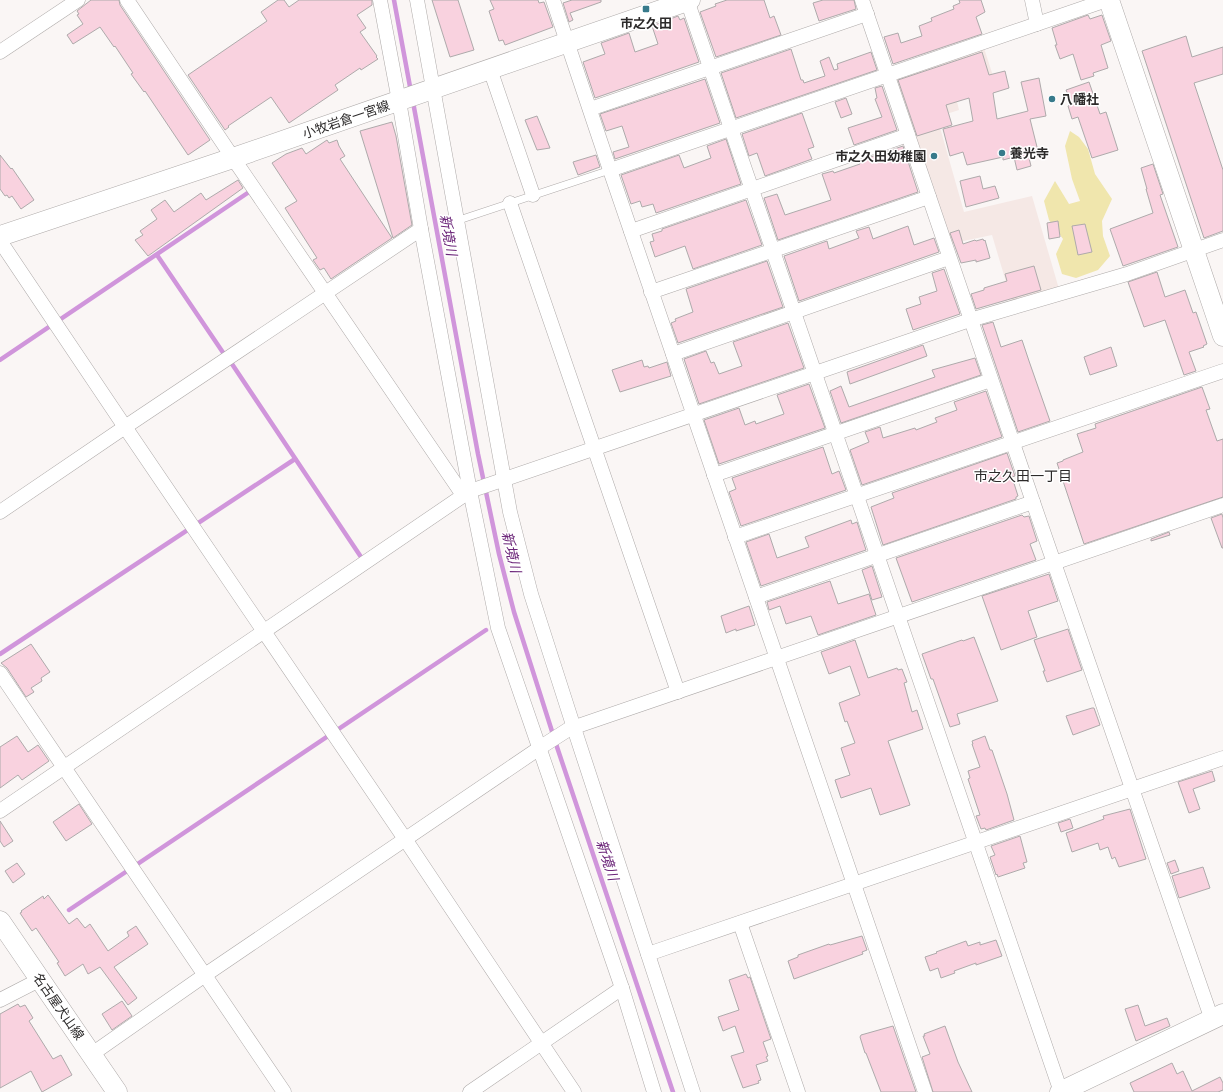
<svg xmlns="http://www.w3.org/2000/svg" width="1223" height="1092" font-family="Inter,'Noto Sans JP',sans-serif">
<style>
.built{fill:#f5e8e5}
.green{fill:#f0e6ad}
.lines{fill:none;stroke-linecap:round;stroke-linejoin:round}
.stream{stroke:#d095db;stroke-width:4.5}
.building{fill:#f9d2df;stroke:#aeaaab}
.lane-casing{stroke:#aeaaa9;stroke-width:8}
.street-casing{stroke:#aeaaa9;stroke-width:15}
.secondary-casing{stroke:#aeaaa9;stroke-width:21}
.lane{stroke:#fff;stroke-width:7}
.street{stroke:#fff;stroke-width:14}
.secondary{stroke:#fff;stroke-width:20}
.poi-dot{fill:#377a8b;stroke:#fff;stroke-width:1.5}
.labels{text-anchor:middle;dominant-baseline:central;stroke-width:3;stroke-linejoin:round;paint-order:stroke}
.poi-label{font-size:13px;font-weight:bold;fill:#2c2a2a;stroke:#fff;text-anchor:start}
.street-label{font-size:13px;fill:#2c2a2a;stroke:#fff}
.water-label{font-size:14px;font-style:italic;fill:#6b2478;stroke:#fff}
.neighbourhood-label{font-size:14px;fill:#2c2a2a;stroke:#fff}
</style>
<rect width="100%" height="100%" fill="#faf6f5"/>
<polygon class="built" points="984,48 994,79 955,93 959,110 937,117 964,212 1032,196 1059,289 1012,302 992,235 949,244 893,79"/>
<polygon class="green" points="1070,131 1079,137 1088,149 1095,174 1112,199 1102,221 1103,236 1110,256 1098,270 1076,278 1062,274 1056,254 1063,239 1049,220 1044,201 1055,181 1069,204 1080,201 1072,179 1065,146"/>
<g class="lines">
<g class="stream">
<polyline points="394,0 411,92"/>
<polyline points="413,102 478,454 499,554 514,612 557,747 673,1092"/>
<polyline points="157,255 224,354"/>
<polyline points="0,360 252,190"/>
<polyline points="232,364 361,557"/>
<polyline points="0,654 295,459"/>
<polyline points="69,910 486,630"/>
</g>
</g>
<g class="building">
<polygon points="91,0 119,0 120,5 210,140 188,155 145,91 144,92 131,74 133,73 115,46 114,47 100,27 73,44 67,35 83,24 77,15 79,14 77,11"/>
<polygon points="278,0 284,0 289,7 299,0 372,0 372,5 357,15 366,28 360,32 377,56 376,57 378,59 361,70 360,68 335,85 338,90 289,123 271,97 228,126 229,127 225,130 188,75 267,21 261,12"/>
<polygon points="432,0 458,0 474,50 450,57"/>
<polygon points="490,0 538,0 539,3 544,2 553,27 505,45 503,40 499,41 489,11 494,9"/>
<polygon points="572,0 601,0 601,2 570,13 573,20 569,22 563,3"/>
<polygon points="727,0 764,0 770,18 774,16 781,35 716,57 700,12 716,6 715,4"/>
<polygon points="823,0 854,0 856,9 819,21 813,3"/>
<polygon points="959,0 981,0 985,12 976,17 982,34 893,64 884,37 898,33 901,43 922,36 919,26 932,21 931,18 954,9 953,6 960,3"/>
<polygon points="1088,15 1090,19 1102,15 1103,18 1111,41 1101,45 1108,68 1093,73 1094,76 1081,80 1073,54 1060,59 1055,45 1057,45 1052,28"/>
<polygon points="678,16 680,20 684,18 699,62 595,98 583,62 605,54 601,43 629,33 635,52 658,44 652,26"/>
<polygon points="1186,36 1192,57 1223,47 1223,74 1194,83 1223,170 1223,231 1204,238 1142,51"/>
<polygon points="791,49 801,80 803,80 804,83 825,76 820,61 829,57 834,70 838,69 837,64 871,52 877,70 736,118 721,73"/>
<polygon points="982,52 989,75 1005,71 1009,88 993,93 997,119 1028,111 1021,82 1039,78 1046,116 1030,119 1038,151 1028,154 1031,166 1017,170 1014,157 1003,160 1003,157 967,165 963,152 950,156 943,129 973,121 969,98 946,105 952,125 917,136 898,80"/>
<polygon points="705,79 720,123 615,159 613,152 629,147 622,126 606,131 600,114"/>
<polygon points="1089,82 1100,114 1106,112 1118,150 1092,158 1078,117 1072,119 1068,106 1072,104 1066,90"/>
<polygon points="882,86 897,130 854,145 848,128 882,117 875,99 877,98 875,88"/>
<polygon points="846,98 852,114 841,118 835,102"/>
<polygon points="802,113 814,147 808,149 812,159 765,176 757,153 749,156 742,134"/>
<polygon points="537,116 550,148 537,150 525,120"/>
<polygon points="392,122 396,136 412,225 393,238 360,131"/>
<polygon points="726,139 741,184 656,213 653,204 642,207 640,201 631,204 621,175 679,155 684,168 711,158 707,146"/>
<polygon points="327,140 329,143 337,140 339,146 345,156 340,159 392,238 331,279 324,268 320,270 313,260 317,258 285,208 297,201 272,163 286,154 302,148 306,154"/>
<polygon points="903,146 918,192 778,240 764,198 777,194 785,215 831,200 822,174 833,171 834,173 860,164 859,161"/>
<polygon points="0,155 11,169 12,168 34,200 21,209 12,196 9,198 7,195 5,196 0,189"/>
<polygon points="596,155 600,167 578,175 573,162"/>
<polygon points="1153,164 1163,194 1160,195 1178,247 1123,266 1110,229 1153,213 1146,189 1147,189 1141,168"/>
<polygon points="980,176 983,189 995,186 999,198 966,207 960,181"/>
<polygon points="238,180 243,188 148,256 135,240 143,235 140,231 157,219 151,210 165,200 174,212 201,193 206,200"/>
<polygon points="746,200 762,245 693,269 685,246 655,257 650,242 654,241 652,234 662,231 662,229"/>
<polygon points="1058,221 1060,237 1049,239 1047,223"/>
<polygon points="1085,224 1092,252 1078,255 1072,226"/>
<polygon points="908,226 914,245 934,238 939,252 799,301 784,256 827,241 829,249 859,238 856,231 869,227 873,239"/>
<polygon points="959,230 963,244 975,240 976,241 983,239 984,241 985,240 990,258 976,262 976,260 961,263 950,233"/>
<polygon points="767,261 783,307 678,343 671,323 676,321 675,319 693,312 686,289"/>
<polygon points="1034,266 1041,290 976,309 971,294 984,290 984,288 1007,281 1005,274"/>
<polygon points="944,269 960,314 913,330 906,309 921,304 919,297 937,291 932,273"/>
<polygon points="1157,272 1165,297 1185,290 1193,313 1196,312 1207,344 1203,346 1204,347 1189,352 1196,371 1184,375 1165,320 1144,327 1128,282"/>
<polygon points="993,322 1001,347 1022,340 1029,361 1050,421 1018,432 982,325"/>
<polygon points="788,323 804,368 699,404 684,359 706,351 711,363 714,362 719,374 742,366 733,342"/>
<polygon points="923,345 927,356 850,384 847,372"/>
<polygon points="1111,347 1117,366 1090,375 1084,357"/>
<polygon points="975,358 981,375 841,423 830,391 841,386 849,407 935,377 932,370"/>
<polygon points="642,360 644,367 648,366 649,368 667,362 671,376 620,392 612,370"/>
<polygon points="809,384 825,428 719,464 704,420 739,408 745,425 755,421 756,424 784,414 777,395"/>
<polygon points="1202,387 1210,409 1206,410 1217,441 1223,439 1223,497 1084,544 1057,463 1063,461 1063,460 1083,452 1077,434 1096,428 1095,424"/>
<polygon points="986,391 1002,437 862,485 850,450 869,442 865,432 880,427 883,438 915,428 916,430 937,422 935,418 957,410 954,402"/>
<polygon points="823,447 832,474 839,471 846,490 741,526 729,492 736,489 732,478"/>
<polygon points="1007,453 1015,476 1012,477 1018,496 1016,497 1016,499 883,545 871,507 894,498 892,493"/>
<polygon points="1222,514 1223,518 1223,548 1222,548 1211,518"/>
<polygon points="1022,515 1024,517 1029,516 1037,541 1030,544 1036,560 912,602 896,558"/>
<polygon points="851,520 852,524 857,522 866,550 761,586 746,542 769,534 777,558 809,547 805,537"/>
<polygon points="1169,532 1170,535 1151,541 1151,539"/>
<polygon points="872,566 882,597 872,600 862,570"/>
<polygon points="1049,574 1058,601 1028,611 1037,637 1001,650 982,596"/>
<polygon points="830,581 838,604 869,594 876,615 818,635 811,616 786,624 780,606 769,610 767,602"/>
<polygon points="749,606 755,625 736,631 736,629 726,633 721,616"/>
<polygon points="1068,629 1082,670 1047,682 1043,671 1045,671 1034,640"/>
<polygon points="974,637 998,701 957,714 960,724 950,727 933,679 931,679 922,654 962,640 963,641"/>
<polygon points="855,640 868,678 897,668 898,670 902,669 907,682 904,683 912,712 917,710 923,729 888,741 910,805 880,815 871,788 841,798 835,780 850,775 841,748 855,743 847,721 845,722 839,703 860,695 850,666 829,674 821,652"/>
<polygon points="31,644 50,672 41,678 42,681 31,688 34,692 26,697 7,668 1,663"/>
<polygon points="1092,708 1094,708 1100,725 1073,735 1066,716"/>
<polygon points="17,736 28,752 38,745 49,761 22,780 18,775 0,788 0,747"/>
<polygon points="985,736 990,750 992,750 1007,794 1014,820 986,830 985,828 981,829 976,816 980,815 968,779 970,778 968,771 980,767 972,744 973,744 972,741"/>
<polygon points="1212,771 1215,781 1193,789 1200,809 1189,813 1178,782"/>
<polygon points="79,804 92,824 66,841 53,822"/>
<polygon points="1130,809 1146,859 1119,867 1115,857 1112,859 1108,847 1100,850 1098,843 1072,852 1066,833 1104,819 1103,816"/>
<polygon points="1070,819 1073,828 1061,832 1058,823"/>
<polygon points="0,821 13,841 4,847 0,841"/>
<polygon points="1020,836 1027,862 1023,863 1025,868 998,877 997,874 996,875 990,857 995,855 991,846"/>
<polygon points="1175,860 1179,871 1171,874 1167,863"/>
<polygon points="17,863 25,874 13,883 5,871"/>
<polygon points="1203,867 1210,888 1179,898 1172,876"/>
<polygon points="48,895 69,924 77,918 85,928 90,924 108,951 129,936 127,932 136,926 148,944 114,967 137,998 128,1005 100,967 88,974 83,964 65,976 57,963 59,962 36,928 32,931 20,913 22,912 21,911 43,896 44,899"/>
<polygon points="862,936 867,950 862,952 863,954 794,979 788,961 798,957 798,955 829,944 830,945"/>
<polygon points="996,940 1002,956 976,965 976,963 954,971 955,973 941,978 938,968 930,971 925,957 937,953 936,952 966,941 968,946 980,942 980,945"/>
<polygon points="746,974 748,978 750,977 771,1039 763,1042 768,1056 766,1057 768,1061 756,1065 761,1080 758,1081 759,1083 743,1088 731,1056 744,1052 735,1026 723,1031 718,1017 739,1010 729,980"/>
<polygon points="122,1001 132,1016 112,1030 102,1014"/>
<polygon points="18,1004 20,1007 25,1005 33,1018 29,1021 53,1059 61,1055 72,1075 42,1092 31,1071 0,1088 0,1014"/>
<polygon points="1138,1005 1145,1026 1167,1018 1170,1026 1136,1041 1125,1009"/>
<polygon points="893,1026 916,1092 881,1092 866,1053 865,1053 860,1037 861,1035"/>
<polygon points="945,1026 958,1062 972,1092 933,1092 922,1057 930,1054 923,1036 925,1036 924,1034"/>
<polygon points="1172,1063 1177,1074 1183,1071 1192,1091 1220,1077 1223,1083 1223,1090 1218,1092 1134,1092 1130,1083"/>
</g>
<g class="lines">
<defs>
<polyline id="lane" points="456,221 610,170"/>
<g id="street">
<polyline points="127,0 233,158 463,495"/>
<polyline points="380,0 399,101 421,229 470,491 498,628 622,988 654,1092"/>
<polyline points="417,0 510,512 531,594 574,728 693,1092"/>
<polyline points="553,0 610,170 925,1092"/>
<polyline points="687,0 1061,1092"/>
<polyline points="862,0 1033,502 1212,1020"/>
<polyline points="1032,0 1037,24"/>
<polyline points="0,52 78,0"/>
<polyline points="490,69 533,195"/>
<polyline points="590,109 867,14"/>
<polyline points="610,170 1107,0"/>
<polyline points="510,203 678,692"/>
<polyline points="631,231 908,135"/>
<polyline points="0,241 125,427 405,839 574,1092"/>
<polyline points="651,292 929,197"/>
<polyline points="673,354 949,258"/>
<polyline points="714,475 991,380"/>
<polyline points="0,512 125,427 421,229"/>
<polyline points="735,537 1223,371"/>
<polyline points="756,597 1033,502"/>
<polyline points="0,673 284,1092"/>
<polyline points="0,811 470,491 970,320 1127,274 1223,240"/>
<polyline points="740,923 798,1092"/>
<polyline points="648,954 1223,758"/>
<polyline points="0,1000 41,979"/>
<polyline points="92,1054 205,975 544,745 569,729 1223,505"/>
<polyline points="470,1092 622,988"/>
</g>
<g id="secondary">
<polyline points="1109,0 1223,336"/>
<polyline points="0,236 233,158 690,0"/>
<polyline points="0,921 117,1092"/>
<polyline points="1060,1092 1223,1014"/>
</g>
</defs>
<use href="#lane" class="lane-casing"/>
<use href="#street" class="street-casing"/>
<use href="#secondary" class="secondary-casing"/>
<use href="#lane" class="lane"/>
<use href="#street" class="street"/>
<use href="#secondary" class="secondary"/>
</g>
<g class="poi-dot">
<rect x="642" y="5" width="8" height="8" rx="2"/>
<circle cx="1052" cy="99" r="4"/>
<circle cx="1002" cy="153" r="4"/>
<circle cx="934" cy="156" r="4"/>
</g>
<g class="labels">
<g class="poi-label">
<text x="646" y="23" text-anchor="middle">市之久田</text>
<text x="1060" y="99">八幡社</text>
<text x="1010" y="153">養光寺</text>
<text x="926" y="156" text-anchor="end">市之久田幼稚園</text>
</g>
<g class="street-label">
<text transform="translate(346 119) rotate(-19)">小牧岩倉一宮線</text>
<text transform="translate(59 1006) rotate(55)">名古屋犬山線</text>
</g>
<g class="water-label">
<text transform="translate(449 235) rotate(80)">新境川</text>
<text transform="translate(512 552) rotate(77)">新境川</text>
<text transform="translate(608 860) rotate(72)">新境川</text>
</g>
<g class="neighbourhood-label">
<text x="1023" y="475">市之久田一丁目</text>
</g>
</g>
</svg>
